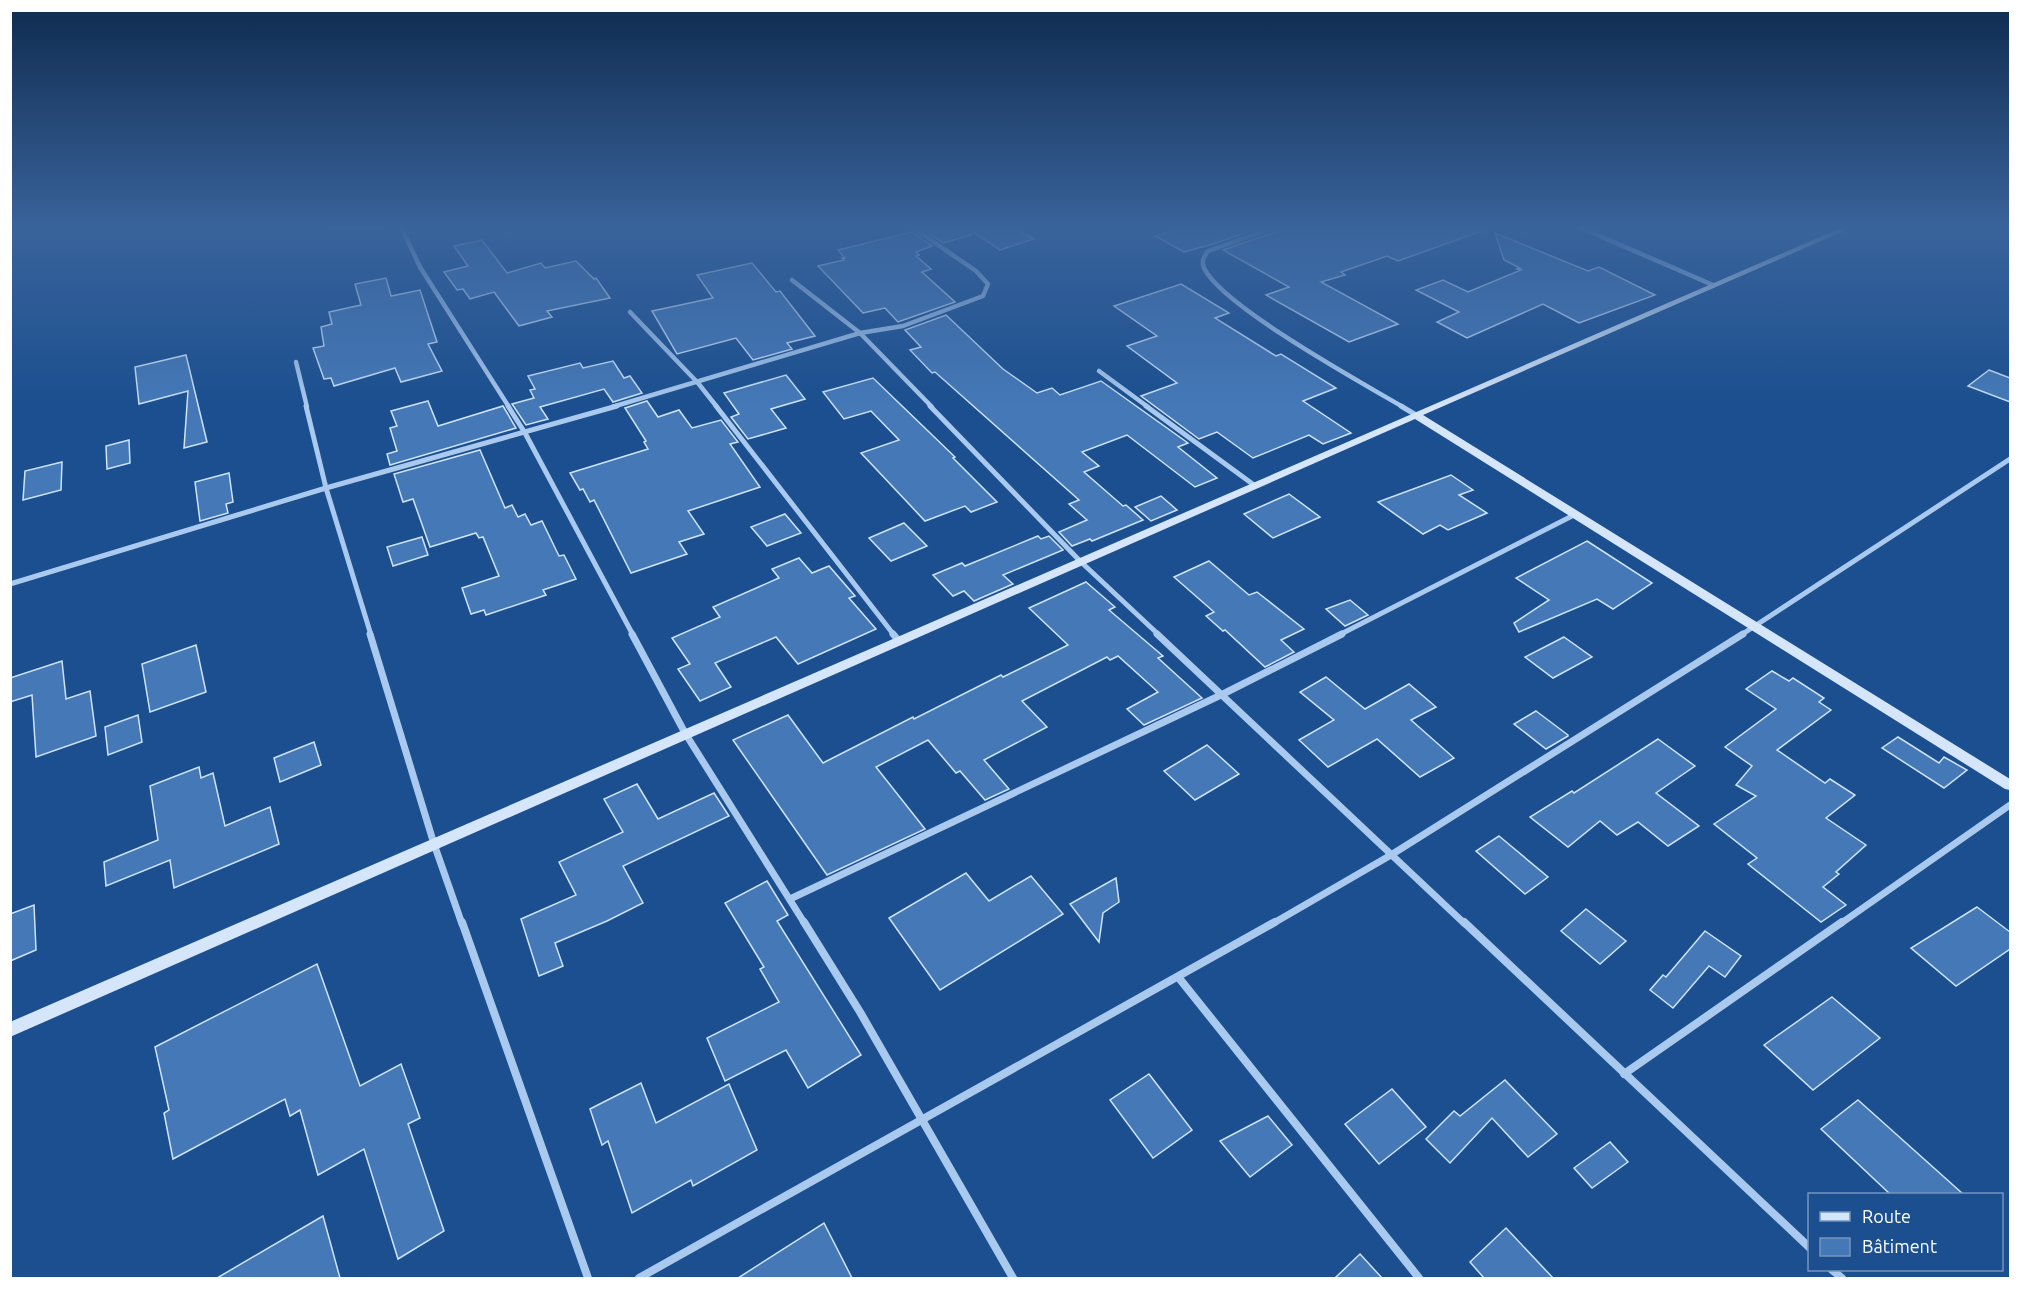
<svg xmlns="http://www.w3.org/2000/svg" width="2021" height="1289" font-family="Ubuntu,sans-serif">
<style>
.lines{fill:none;stroke-linecap:round;stroke-linejoin:round}
.stream{stroke:#9cc4f0;stroke-width:5}
.building{fill:#4478b7;stroke:#cfe3fa;stroke-width:1.5}
.street-far3{stroke:#a9c9ee;stroke-width:4.5}
.street-far2{stroke:#a9c9ee;stroke-width:5}
.street-far1{stroke:#a9c9ee;stroke-width:7}
.street{stroke:#a9c9ee;stroke-width:8}
.secondary{fill:#d6e6fa;fill-rule:evenodd}
</style>
<rect width="100%" height="100%" fill="#1b4f8f"/>
<g class="lines">
<polyline class="stream" points="334,227 379,227"/>
</g>
<g class="building">
<polygon points="936,227 1014,227 1034,239 1000,250 970,230 971,235 943,243 924,230"/>
<polygon points="1181,227 1263,227 1213,244 1184,252 1155,236 1183,228"/>
<polygon points="1280,227 1486,227 1487,229 1398,261 1387,256 1341,272 1345,275 1321,282 1398,324 1349,342 1266,295 1289,287 1223,250 1278,231"/>
<polygon points="912,232 932,246 916,252 919,255 916,256 931,269 922,272 955,302 898,322 885,308 863,313 818,266 844,260 842,258 845,258 838,250"/>
<polygon points="1495,233 1588,271 1599,267 1655,295 1579,323 1543,304 1467,338 1437,322 1459,312 1416,290 1443,280 1468,292 1521,270 1517,269 1520,268 1504,260"/>
<polygon points="482,240 507,273 541,263 545,268 576,261 594,279 596,278 610,298 547,311 552,317 519,326 494,292 470,299 463,289 457,290 444,272 468,266 454,246"/>
<polygon points="752,263 776,292 780,291 815,336 787,343 792,349 753,360 736,338 677,354 652,311 713,298 697,275"/>
<polygon points="386,278 391,296 420,290 437,342 428,344 442,371 401,382 395,368 334,386 331,378 324,379 313,348 324,346 321,327 332,324 329,312 361,305 355,284"/>
<polygon points="1181,284 1229,313 1215,318 1276,356 1281,354 1336,388 1303,401 1351,433 1323,444 1309,435 1253,458 1217,432 1199,439 1141,396 1177,383 1127,346 1157,336 1114,306"/>
<polygon points="946,315 1003,369 1037,393 1052,388 1060,395 1101,381 1188,443 1178,447 1217,478 1195,487 1127,435 1082,452 1099,466 1084,472 1123,506 1126,505 1143,520 1092,541 1090,539 1072,546 1059,532 1087,520 1069,504 1079,500 935,372 932,373 910,350 921,347 905,330"/>
<polygon points="186,355 207,442 184,448 188,391 139,404 135,367"/>
<polygon points="613,361 624,378 630,376 642,393 613,402 604,389 540,407 548,419 526,425 512,404 534,398 530,390 535,389 528,376 580,363 583,368"/>
<polygon points="1989,370 2010,378 2010,402 1968,386"/>
<polygon points="786,375 805,399 771,409 786,428 748,439 731,417 739,414 724,393"/>
<polygon points="873,378 955,457 953,458 997,502 971,512 965,506 925,521 861,453 899,440 871,411 844,419 823,392"/>
<polygon points="428,401 438,426 503,406 516,428 390,465 387,454 397,451 390,428 397,426 391,411"/>
<polygon points="647,401 658,417 679,410 692,428 721,420 738,442 730,444 760,487 688,511 704,534 679,542 687,554 631,573 594,500 590,502 583,489 580,490 570,473 648,449 644,442 646,441 625,408"/>
<polygon points="129,440 130,463 107,469 106,446"/>
<polygon points="480,450 505,508 512,505 518,517 525,514 531,525 542,521 559,556 564,555 576,579 543,590 546,595 486,615 484,610 471,614 462,588 499,576 483,537 479,538 476,533 430,547 413,499 403,502 394,474"/>
<polygon points="62,462 61,490 23,500 25,471"/>
<polygon points="229,473 233,502 226,504 228,513 200,521 195,482"/>
<polygon points="1451,475 1473,490 1459,495 1487,513 1448,530 1440,525 1423,534 1378,502"/>
<polygon points="1289,494 1320,517 1273,538 1244,514"/>
<polygon points="1161,496 1177,510 1151,521 1135,507"/>
<polygon points="785,514 801,533 767,546 751,527"/>
<polygon points="904,523 927,546 891,561 869,538"/>
<polygon points="1038,536 1041,539 1049,536 1063,550 1003,575 1013,584 974,601 964,591 953,596 933,575 962,563 965,566"/>
<polygon points="422,537 428,555 393,566 387,547"/>
<polygon points="1587,541 1652,583 1613,609 1597,599 1519,632 1514,623 1549,600 1516,578"/>
<polygon points="799,558 812,573 829,566 855,596 849,598 876,629 798,664 776,637 715,663 731,687 700,701 678,669 690,664 672,638 720,617 713,607 779,578 772,569"/>
<polygon points="1209,561 1249,595 1257,592 1304,629 1281,640 1294,652 1265,667 1225,630 1223,631 1206,616 1214,612 1174,577"/>
<polygon points="1086,582 1115,607 1109,610 1163,656 1158,658 1202,698 1144,725 1127,709 1158,692 1118,656 1110,660 1107,657 1022,701 1047,727 984,760 1009,789 985,800 960,771 956,773 928,740 876,767 925,829 827,875 733,740 788,715 823,763 913,717 914,719 1001,675 1003,677 1068,645 1029,608"/>
<polygon points="1350,600 1368,615 1345,626 1326,609"/>
<polygon points="1564,637 1592,657 1553,678 1525,657"/>
<polygon points="196,645 206,692 150,712 142,664"/>
<polygon points="62,661 66,699 90,691 96,736 36,757 32,695 10,702 10,678"/>
<polygon points="1772,671 1789,681 1793,678 1824,698 1819,702 1831,710 1777,750 1825,783 1830,779 1855,795 1826,818 1866,845 1836,872 1839,874 1823,887 1846,905 1821,922 1748,864 1757,858 1714,824 1756,796 1736,785 1752,766 1725,747 1776,709 1746,689"/>
<polygon points="1326,677 1365,709 1409,684 1436,707 1411,720 1454,758 1420,777 1377,739 1328,767 1299,740 1334,720 1300,692"/>
<polygon points="1536,711 1568,735 1568,736 1546,749 1514,724"/>
<polygon points="138,715 142,742 108,755 105,727"/>
<polygon points="1898,737 1939,763 1944,757 1967,770 1944,788 1882,748"/>
<polygon points="1658,739 1695,766 1656,793 1699,826 1668,846 1638,822 1617,835 1600,821 1568,847 1530,817 1572,791 1574,793"/>
<polygon points="314,742 321,765 280,782 274,758"/>
<polygon points="1207,745 1239,774 1195,800 1164,771"/>
<polygon points="199,767 201,778 213,773 225,826 270,807 279,844 174,888 170,860 106,886 104,862 158,840 150,786"/>
<polygon points="637,784 658,819 714,793 729,816 623,866 643,903 607,921 555,943 563,966 539,976 521,919 576,895 559,862 623,832 604,799"/>
<polygon points="1499,836 1548,877 1525,894 1476,851"/>
<polygon points="966,873 989,901 1031,876 1063,914 940,990 889,918"/>
<polygon points="1116,878 1119,902 1103,913 1099,942 1070,904"/>
<polygon points="767,881 788,915 777,921 861,1055 808,1088 786,1050 725,1081 707,1038 779,1002 760,969 764,967 725,903"/>
<polygon points="34,905 36,950 10,961 10,914"/>
<polygon points="1977,907 2010,932 2010,949 1956,986 1911,948"/>
<polygon points="1586,909 1626,941 1600,964 1561,931"/>
<polygon points="1705,931 1741,956 1725,977 1709,966 1673,1008 1650,990 1663,975 1666,977"/>
<polygon points="317,964 360,1086 401,1064 420,1118 408,1124 444,1231 398,1259 364,1149 318,1175 300,1110 290,1116 285,1099 173,1159 164,1113 169,1110 155,1047"/>
<polygon points="1832,997 1880,1038 1813,1090 1764,1045"/>
<polygon points="1149,1074 1192,1130 1153,1158 1110,1100"/>
<polygon points="1505,1080 1557,1134 1528,1157 1492,1118 1450,1163 1426,1139 1454,1111 1460,1116"/>
<polygon points="641,1083 656,1123 729,1084 757,1150 693,1186 691,1180 632,1213 608,1141 602,1145 590,1109"/>
<polygon points="1392,1089 1426,1127 1379,1164 1345,1124"/>
<polygon points="1858,1100 1963,1194 1890,1194 1821,1129"/>
<polygon points="1268,1116 1292,1145 1250,1177 1220,1141"/>
<polygon points="1610,1142 1628,1162 1592,1188 1574,1168"/>
<polygon points="323,1216 340,1278 217,1278"/>
<polygon points="824,1223 852,1278 738,1278"/>
<polygon points="1506,1228 1553,1278 1484,1278 1470,1262"/>
<polygon points="1360,1254 1382,1278 1335,1278"/>
</g>
<g class="lines">
<g class="street-far3">
<polyline points="401,227 420,267 509,407"/>
<path d="M1276,227L1208,251C1204,256 1201,262 1204,268C1222,306 1362,383 1403,407"/>
<polyline points="1579,227 1713,285"/>
<polyline points="792,280 860,333 932,407"/>
<polyline points="630,312 698,383 717,407"/>
<polyline points="296,362 307,407"/>
<polyline points="1099,371 1148,407"/>
<polyline points="612,407 860,333 903,326 983,296 988,284 976,271 912,227"/>
</g>
<g class="street-far2">
<polyline points="306,406 326,488 371,635"/>
<polyline points="508,406 525,433 633,635"/>
<polyline points="716,406 894,635"/>
<polyline points="930,406 1080,561 1159,635"/>
<polyline points="1146,406 1254,485"/>
<polyline points="1401,406 1416,415"/>
<polyline points="10,584 326,488 617,406"/>
<polyline points="1339,635 1576,514"/>
<polyline points="1741,635 2010,459"/>
</g>
<g class="street-far1">
<polyline points="370,634 434,844 462,924"/>
<polyline points="632,634 685,733 805,924"/>
<polyline points="893,634 899,641"/>
<polyline points="1157,634 1465,924"/>
<polyline points="790,899 1223,694 1342,634"/>
<polyline points="1272,924 1391,855 1743,634"/>
<polyline points="1840,924 2010,805"/>
</g>
<g class="street">
<polyline points="462,922 588,1278"/>
<polyline points="804,922 860,1012 1013,1278"/>
<polyline points="1464,922 1810,1248"/>
<polyline points="1179,978 1419,1278"/>
<polyline points="1624,1074 1842,922"/>
<polyline points="1832,1270 1842,1278"/>
<polyline points="639,1278 1275,922"/>
</g>
<polygon class="secondary" points="1843,227 1853,227 1423,415 2010,779 2010,790 2005,789 1415,419 10,1037 10,1022"/>
</g>
<linearGradient id="sky" x2="0" y2="1"><stop stop-color="#0f2b4f"/><stop offset="0.56" stop-color="#39639b"/><stop offset="1" stop-color="#39639b" stop-opacity="0"/></linearGradient>
<rect width="2021" height="407" fill="url(#sky)"/>
<rect width="2021" height="1289" fill="none" stroke="#ffffff" stroke-width="24"/>
<rect x="1808" y="1193" width="195" height="78" fill="#1b4f8f" stroke="#7695bc" stroke-width="1.5"/>
<rect x="1820" y="1212" width="30" height="9" fill="#d6e6fa" stroke="#7695bc" stroke-width="1.5"/>
<text x="1862" y="1223" font-size="18" fill="#ffffff">Route</text>
<rect x="1820" y="1238" width="30" height="18" fill="#4478b7" stroke="#7695bc" stroke-width="1.5"/>
<text x="1862" y="1253" font-size="18" fill="#ffffff">Bâtiment</text>
</svg>
